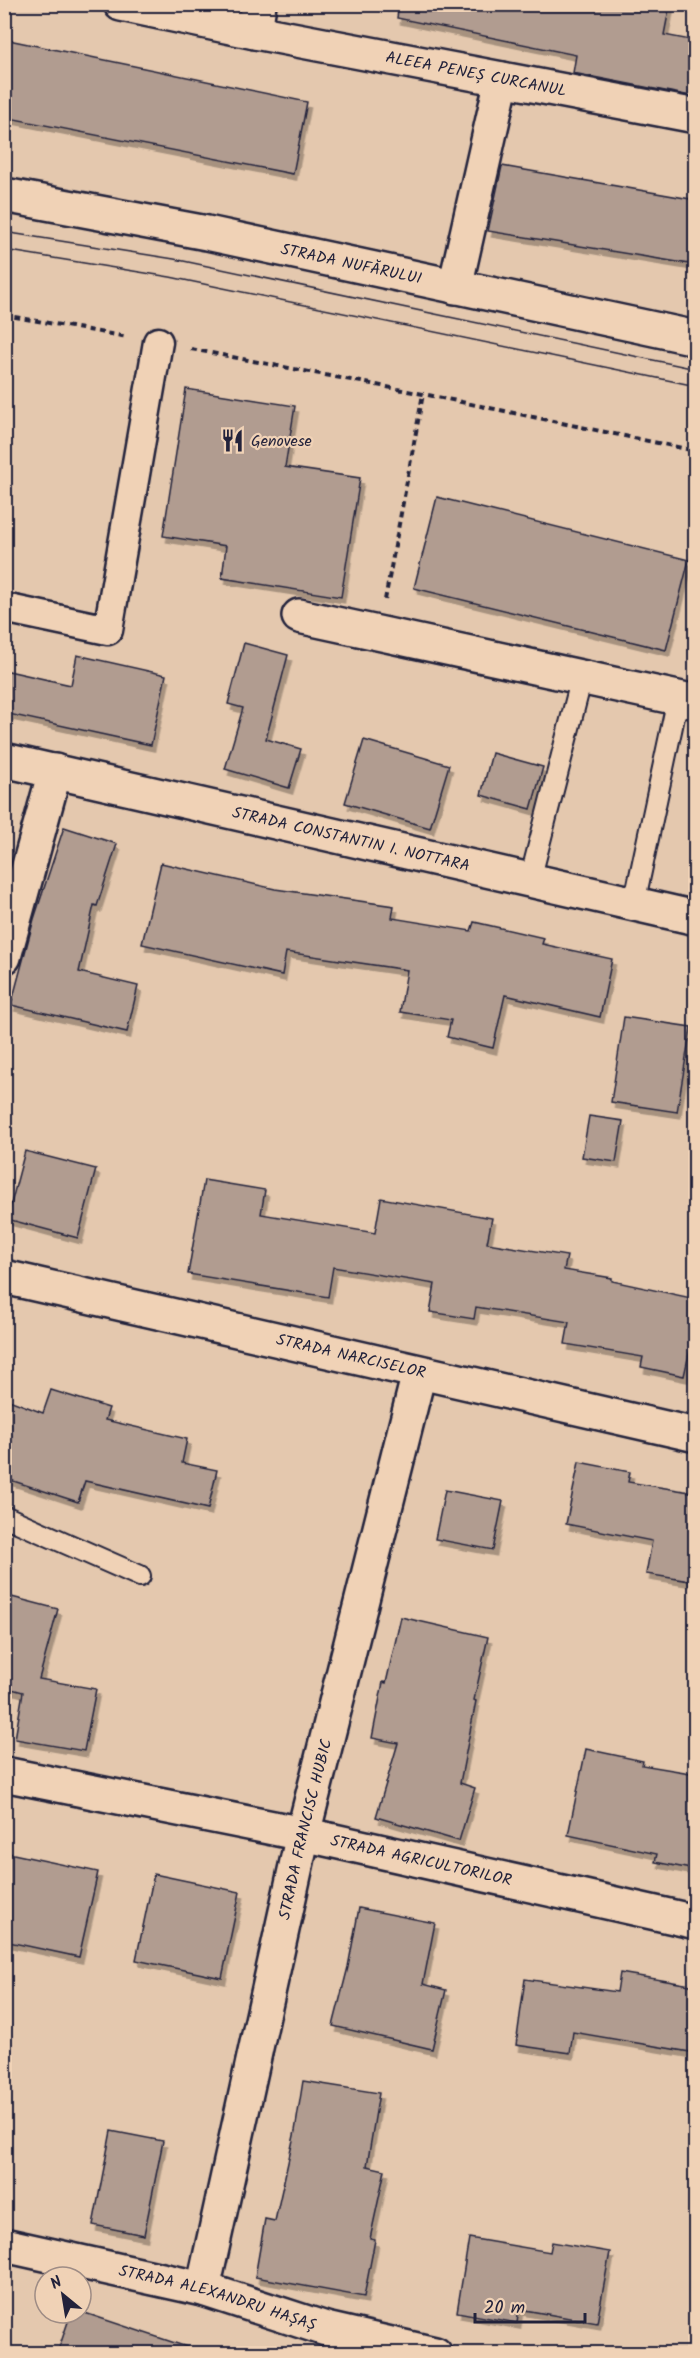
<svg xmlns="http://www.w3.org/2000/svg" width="700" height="2358" font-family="Kalam,sans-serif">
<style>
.building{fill:#b19c90;stroke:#22223b;stroke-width:1.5;filter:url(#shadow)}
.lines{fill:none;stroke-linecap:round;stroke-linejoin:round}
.service-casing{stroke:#22223b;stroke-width:24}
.pedestrian-casing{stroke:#22223b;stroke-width:33}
.minor-casing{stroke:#22223b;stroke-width:38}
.primary-casing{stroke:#22223b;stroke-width:38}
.path{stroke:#22223b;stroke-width:4;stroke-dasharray:6 4.5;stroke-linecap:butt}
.service{stroke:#f0d2b6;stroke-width:20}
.pedestrian{stroke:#f0d2b6;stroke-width:28}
.minor{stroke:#f0d2b6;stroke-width:33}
.primary{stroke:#f0d2b6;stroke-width:33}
.tram{stroke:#22223b;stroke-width:1.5}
.labels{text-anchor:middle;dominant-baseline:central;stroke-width:4.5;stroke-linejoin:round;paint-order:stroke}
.street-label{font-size:16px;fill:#22223b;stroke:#f0d2b6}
.poi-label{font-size:16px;fill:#22223b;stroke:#f0d2b6;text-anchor:start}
</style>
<defs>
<filter id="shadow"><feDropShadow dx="3.5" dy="6" stdDeviation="0" flood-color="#0004"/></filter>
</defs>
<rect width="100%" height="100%" fill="#e4c8ae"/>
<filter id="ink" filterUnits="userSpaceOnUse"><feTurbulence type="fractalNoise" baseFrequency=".0167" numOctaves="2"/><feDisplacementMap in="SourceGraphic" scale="12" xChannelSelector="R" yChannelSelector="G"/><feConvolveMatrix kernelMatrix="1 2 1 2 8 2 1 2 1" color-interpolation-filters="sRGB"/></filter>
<g filter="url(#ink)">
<g class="building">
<polygon points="399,4 670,4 664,35 696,41 696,97 573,73 576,55 397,18"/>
<polygon points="4,39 307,102 293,174 4,117"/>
<polygon points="502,166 696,200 696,265 488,231"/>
<polygon points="186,389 295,406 285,467 360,478 341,597 222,578 226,546 163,536"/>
<polygon points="437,497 689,560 666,650 414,588"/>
<polygon points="244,643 288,655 266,739 301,749 289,788 225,769 243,708 228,704"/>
<polygon points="77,655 166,675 151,745 4,713 4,670 71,685"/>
<polygon points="364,740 449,765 430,828 345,803"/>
<polygon points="492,753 543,767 531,809 481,795"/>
<polygon points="64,827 117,844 97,906 94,905 79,972 138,986 127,1032 11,1005 34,919"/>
<polygon points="161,863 275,889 394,906 392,918 471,931 474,922 544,938 542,944 612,959 600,1017 505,995 493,1048 447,1037 451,1020 400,1012 407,970 286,952 282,975 142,944"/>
<polygon points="624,1017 691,1027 677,1112 611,1102"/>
<polygon points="589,1116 623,1121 616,1162 582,1157"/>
<polygon points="25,1151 96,1169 78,1238 7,1219"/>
<polygon points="204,1180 265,1190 261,1214 375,1233 381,1198 492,1218 487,1243 567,1256 564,1270 612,1278 612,1281 696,1299 696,1323 684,1376 641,1367 643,1357 565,1344 569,1322 476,1307 474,1319 430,1312 435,1284 333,1267 328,1297 188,1274"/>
<polygon points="51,1390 109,1408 105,1420 187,1439 182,1463 217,1470 208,1509 85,1481 78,1502 4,1478 4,1398 43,1413"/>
<polygon points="579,1462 630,1472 628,1482 696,1493 696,1582 646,1574 652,1541 566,1524"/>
<polygon points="445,1490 503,1501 493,1550 435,1539"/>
<polygon points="4,1595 58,1609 39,1679 96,1689 84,1751 15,1739 23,1692 4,1687"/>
<polygon points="401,1617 488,1637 474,1700 476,1701 460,1783 475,1788 459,1841 376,1817 398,1743 372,1738 383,1682 386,1683"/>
<polygon points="586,1749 643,1761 642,1765 696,1774 696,1870 655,1862 657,1854 568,1835"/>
<polygon points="4,1852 98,1872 79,1957 4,1941"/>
<polygon points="154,1874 240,1892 222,1978 136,1960"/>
<polygon points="359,1908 435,1923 423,1984 446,1990 432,2049 333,2026 348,1967"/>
<polygon points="620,1973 696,1986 696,2053 573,2032 570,2053 516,2045 525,1979 617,1992"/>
<polygon points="303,2081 379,2093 367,2166 385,2170 370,2239 375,2240 364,2297 255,2277 265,2219 275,2221 295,2131"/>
<polygon points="111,2131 163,2141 144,2235 93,2225"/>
<polygon points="469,2238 550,2252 552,2242 610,2252 597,2323 519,2309 517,2323 457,2312"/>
<polygon points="71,2313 85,2313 190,2348 189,2354 57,2354"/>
</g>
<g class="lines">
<defs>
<g id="service">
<polyline points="530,880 582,677"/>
<polyline points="634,904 678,698"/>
<polyline points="4,1516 140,1576"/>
</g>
<polyline id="pedestrian" points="4,608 108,630 158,342"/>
<g id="minor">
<path id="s1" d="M121,4L255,32L696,116"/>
<polyline points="255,32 259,4"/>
<polyline points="455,287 502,79"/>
<polyline points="299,616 696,702"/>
<path id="s2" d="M4,760L696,918"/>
<polyline points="4,957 55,771"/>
<path id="s3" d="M4,1277L696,1435"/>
<path id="s4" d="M4,1774L303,1834L696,1922"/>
<path id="s5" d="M4,2245L203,2289L326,2329L435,2354"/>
<path id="s6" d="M203,2289L303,1834L419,1373"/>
</g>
<g id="primary">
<path id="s7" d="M4,195L207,233L696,338"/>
</g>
</defs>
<use href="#service" class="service-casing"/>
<use href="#pedestrian" class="pedestrian-casing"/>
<use href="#minor" class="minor-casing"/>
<use href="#primary" class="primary-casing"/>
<g class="path">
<polyline points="4,315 127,337"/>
<polyline points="191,349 423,394 696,451"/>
<polyline points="385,600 423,394"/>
</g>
<use href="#service" class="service"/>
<use href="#pedestrian" class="pedestrian"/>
<use href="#minor" class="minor"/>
<use href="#primary" class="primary"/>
<g class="tram">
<polyline points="4,232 174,259 696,369"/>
<polyline points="4,250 170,277 696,386"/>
</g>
</g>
</g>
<defs>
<symbol id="restaurant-bare" viewBox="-9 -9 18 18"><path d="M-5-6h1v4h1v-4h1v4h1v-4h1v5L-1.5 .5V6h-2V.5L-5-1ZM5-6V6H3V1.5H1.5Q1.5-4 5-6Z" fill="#22223b" stroke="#f0d2b6" stroke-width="2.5" paint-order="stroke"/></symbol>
</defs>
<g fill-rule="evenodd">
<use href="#restaurant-bare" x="216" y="424" width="33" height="33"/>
</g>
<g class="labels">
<g class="street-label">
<text stroke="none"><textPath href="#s1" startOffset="362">ALEEA PENEȘ CURCANUL</textPath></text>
<text stroke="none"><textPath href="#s7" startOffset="354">STRADA NUFĂRULUI</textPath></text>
<text stroke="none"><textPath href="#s2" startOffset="356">STRADA CONSTANTIN I. NOTTARA</textPath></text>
<text stroke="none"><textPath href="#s3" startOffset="356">STRADA NARCISELOR</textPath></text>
<text stroke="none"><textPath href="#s6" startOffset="471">STRADA FRANCISC HUBIC</textPath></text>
<text stroke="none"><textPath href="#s4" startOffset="426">STRADA AGRICULTORILOR</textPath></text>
<text stroke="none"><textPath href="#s5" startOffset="220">STRADA ALEXANDRU HAȘAȘ</textPath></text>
</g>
<g class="poi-label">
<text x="251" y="441">Genovese</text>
</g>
</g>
<rect width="700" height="2358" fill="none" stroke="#f0d2b6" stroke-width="24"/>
<rect x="12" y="12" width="676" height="2334" fill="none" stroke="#22223b" stroke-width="2" filter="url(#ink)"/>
<g transform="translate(63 2295) rotate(330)"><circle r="28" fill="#f0d2b6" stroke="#9e8c85" stroke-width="1.5"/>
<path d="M0-4.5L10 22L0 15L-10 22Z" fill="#22223b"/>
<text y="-9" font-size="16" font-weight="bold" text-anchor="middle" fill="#22223b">N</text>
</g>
<path d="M475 2313v9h110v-9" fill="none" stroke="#22223b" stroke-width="3"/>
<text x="484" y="2313" font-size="18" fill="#22223b" stroke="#f0d2b6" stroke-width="4.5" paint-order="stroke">20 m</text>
</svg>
